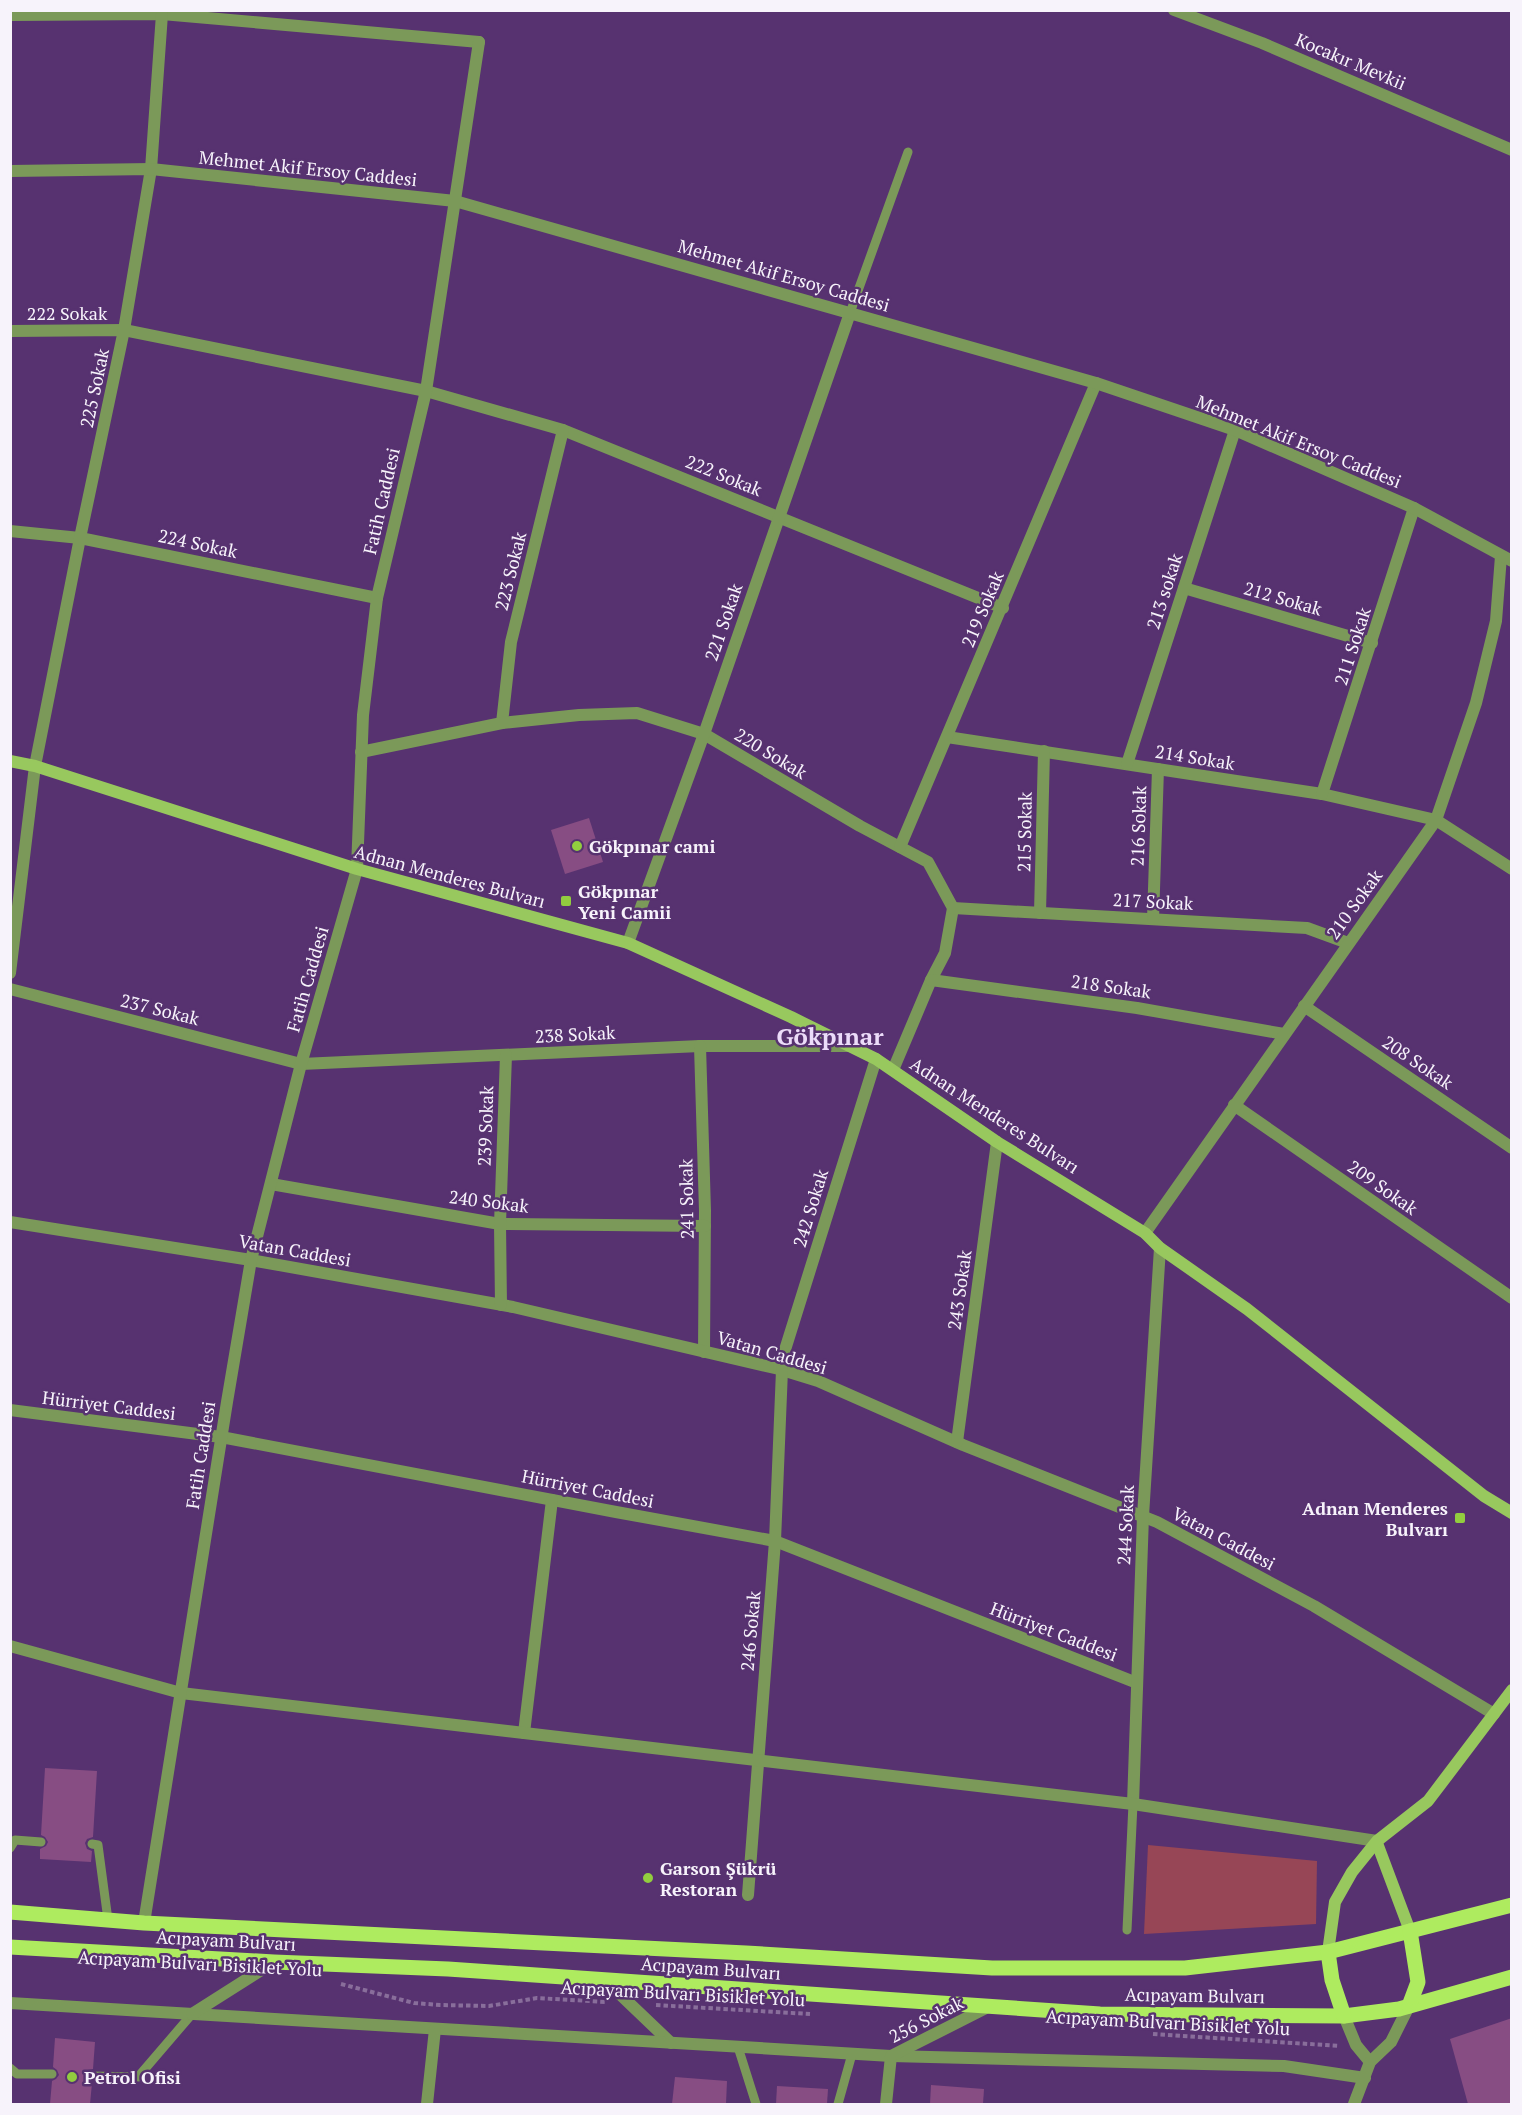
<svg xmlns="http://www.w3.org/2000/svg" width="1522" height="2115" font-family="'PT Serif',serif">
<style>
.green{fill:#974656}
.building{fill:#874d83}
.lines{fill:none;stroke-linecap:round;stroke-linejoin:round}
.path{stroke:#896e9b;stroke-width:4;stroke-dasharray:4.5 3;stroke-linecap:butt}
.service{stroke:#7b9959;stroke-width:9}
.minor{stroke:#7b9959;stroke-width:12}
.tertiary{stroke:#7b9959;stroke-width:12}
.secondary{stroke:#98c85e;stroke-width:12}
.primary{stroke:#aeeb5f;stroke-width:15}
.poi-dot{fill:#92cd3f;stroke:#573270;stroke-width:2}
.labels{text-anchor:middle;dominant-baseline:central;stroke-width:5;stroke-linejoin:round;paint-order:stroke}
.street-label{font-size:18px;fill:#f7f3fb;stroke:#573270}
.poi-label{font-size:18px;font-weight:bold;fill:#f7f3fb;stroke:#573270;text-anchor:start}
.district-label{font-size:24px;font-weight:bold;fill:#ecdcf9;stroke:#573270}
</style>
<rect width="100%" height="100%" fill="#573270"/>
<polygon class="green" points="1148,1845 1317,1861 1316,1924 1144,1934"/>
<g class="building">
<polygon points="589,818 603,862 565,874 551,830"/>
<polygon points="45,1768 97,1771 93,1837 87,1839 85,1843 87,1849 92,1851 91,1862 40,1859 40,1849 46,1846 48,1842 45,1837 41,1835"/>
<polygon points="1512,2018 1512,2104 1468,2104 1450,2039"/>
<polygon points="55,2038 95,2042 93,2069 88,2070 85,2075 86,2080 92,2083 90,2104 50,2104 52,2081 56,2079 59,2075 57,2070 53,2067"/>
<polygon points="675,2077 727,2081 726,2104 672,2104"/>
<polygon points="931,2085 984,2089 983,2104 930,2104"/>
<polygon points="777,2086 828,2089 827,2104 776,2104"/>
</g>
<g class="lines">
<g class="path">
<polyline points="341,1984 414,2003 440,2005 489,2006 537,1998 606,2002"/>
<polyline points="656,2005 810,2014"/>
<polyline points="1153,2034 1340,2046"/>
</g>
<g class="service">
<polyline points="850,313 908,152"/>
<polyline points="92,1844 98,1845 108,1920"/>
<polyline points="10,1848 15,1840 41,1842"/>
<polyline points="1127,1930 1133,1804"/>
<polyline points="738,2047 756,2104"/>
<polyline points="10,2068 17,2074 52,2074"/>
<polyline points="92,2076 138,2077 192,2014"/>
<polyline points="838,2104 852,2054"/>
</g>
<g class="minor">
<polyline points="1174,10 1262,43 1512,150"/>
<polyline points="10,15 162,14 479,42"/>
<polyline points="10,331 124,330 426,391 563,430 1003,608"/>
<polyline points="10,531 80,538 377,598"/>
<polyline points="1184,588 1372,643"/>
<polyline points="502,723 511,642 563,430"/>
<polyline points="947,737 1322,794 1436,820 1512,869"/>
<polyline points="361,752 502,723 579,715 637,713 704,734 860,826 928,862 953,908 945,953 931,980 893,1070"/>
<polyline points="1127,764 1235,430"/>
<polyline points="1322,794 1414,508"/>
<polyline points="900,847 1096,383"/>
<polyline points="953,908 1307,928 1348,943"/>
<polyline points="1040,913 1044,751"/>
<polyline points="1153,919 1158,769"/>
<polyline points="628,943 704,734 850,313"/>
<polyline points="10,973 35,766 80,538 124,330 151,169 162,14"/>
<polyline points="931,980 1137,1008 1284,1034"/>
<polyline points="10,989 301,1064 700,1046 850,1046"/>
<polyline points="1304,1006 1512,1148"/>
<polyline points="700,1046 705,1211 704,1352"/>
<polyline points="1234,1105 1512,1298"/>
<polyline points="271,1184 500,1224 705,1226"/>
<polyline points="10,1222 251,1260 513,1307 779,1369 818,1381 963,1445 1157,1522 1314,1606 1494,1714"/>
<polyline points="1145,1233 1436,820 1476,703 1496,621 1501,556"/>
<polyline points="501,1305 500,1224 506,1055"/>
<polyline points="779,1369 876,1059"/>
<polyline points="10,1410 221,1437 616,1512 775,1541 1137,1683"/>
<polyline points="957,1442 997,1142"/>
<polyline points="524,1733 552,1500"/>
<polyline points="1133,1804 1143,1516 1160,1248"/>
<polyline points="748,1895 775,1541 782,1370"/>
<polyline points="605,1980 671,2043"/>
<polyline points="10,2003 891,2056 1284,2066 1365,2078"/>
<polyline points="192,2014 274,1962"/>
<polyline points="427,2104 435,2029"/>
<polyline points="886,2104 891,2056 988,2007"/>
</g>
<g class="tertiary">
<polyline points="10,171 151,169 455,201 1096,383 1235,430 1414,508 1512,561"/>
<polyline points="10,1646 181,1693 1133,1804 1377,1841"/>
<polyline points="144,1923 227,1402 251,1260 301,1064 357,869 363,715 377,598 426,391 479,42"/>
<polyline points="1344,2016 1356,2045 1370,2062"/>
<polyline points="1354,2104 1370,2062 1391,2042 1409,2006"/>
</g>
<g class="secondary">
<polyline points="10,761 35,766 357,869 628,943 791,1017 876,1059 997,1142 1145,1233 1160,1248 1247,1309 1484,1496 1512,1513"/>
<polyline points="1377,1843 1410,1931"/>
<polyline points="1328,1952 1335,1902 1352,1872 1377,1841 1428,1801 1512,1690"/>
</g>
<g class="primary">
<polyline points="10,1912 144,1923 746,1953 992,1968 1185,1968 1328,1952 1512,1905"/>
<polyline points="10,1947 274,1962 448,1969 1100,2014 1344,2016 1399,2009 1512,1977"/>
<polyline points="1328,1952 1332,1980 1344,2016"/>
<polyline points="1409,2006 1418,1982 1410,1931"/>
</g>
</g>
<g class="poi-dot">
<circle cx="577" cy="846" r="6"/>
<rect x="560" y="895" width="12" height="12" rx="3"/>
<rect x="1454" y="1512" width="12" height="12" rx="3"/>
<circle cx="648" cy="1878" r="6"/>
<circle cx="72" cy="2077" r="6"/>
</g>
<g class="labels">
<g class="street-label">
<text transform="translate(1351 61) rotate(23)">Kocakır Mevkii</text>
<text transform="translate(308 168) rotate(6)">Mehmet Akif Ersoy Caddesi</text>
<text transform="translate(784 275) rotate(16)">Mehmet Akif Ersoy Caddesi</text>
<text x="67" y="313">222 Sokak</text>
<text transform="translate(94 388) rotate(-78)">225 Sokak</text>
<text transform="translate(1299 441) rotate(22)">Mehmet Akif Ersoy Caddesi</text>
<text transform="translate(724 475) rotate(22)">222 Sokak</text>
<text transform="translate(381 501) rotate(-77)">Fatih Caddesi</text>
<text transform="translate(198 543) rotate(12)">224 Sokak</text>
<text transform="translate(510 571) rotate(-76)">223 Sokak</text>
<text transform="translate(1164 591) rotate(-72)">213 sokak</text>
<text transform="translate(1283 598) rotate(16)">212 Sokak</text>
<text transform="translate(982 609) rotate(-67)">219 Sokak</text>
<text transform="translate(723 622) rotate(-71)">221 Sokak</text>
<text transform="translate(1352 646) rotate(-72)">211 Sokak</text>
<text transform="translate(771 753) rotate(31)">220 Sokak</text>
<text transform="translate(1195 757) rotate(9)">214 Sokak</text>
<text transform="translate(1138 826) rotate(-88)">216 Sokak</text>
<text transform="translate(1024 832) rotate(-89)">215 Sokak</text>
<text transform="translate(450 876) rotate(15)">Adnan Menderes Bulvarı</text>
<text transform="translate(1153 901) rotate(3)">217 Sokak</text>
<text transform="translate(1354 904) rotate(-54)">210 Sokak</text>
<text transform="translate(307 979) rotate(-74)">Fatih Caddesi</text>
<text transform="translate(1111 986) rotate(8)">218 Sokak</text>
<text transform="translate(160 1009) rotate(14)">237 Sokak</text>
<text transform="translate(575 1034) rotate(-3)">238 Sokak</text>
<text transform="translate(1418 1062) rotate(34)">208 Sokak</text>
<text transform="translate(995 1115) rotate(33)">Adnan Menderes Bulvarı</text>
<text transform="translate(485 1126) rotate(-88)">239 Sokak</text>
<text transform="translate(1383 1187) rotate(35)">209 Sokak</text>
<text transform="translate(686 1199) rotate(-91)">241 Sokak</text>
<text transform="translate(489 1201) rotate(7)">240 Sokak</text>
<text transform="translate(810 1208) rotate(-73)">242 Sokak</text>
<text transform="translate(295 1250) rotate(10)">Vatan Caddesi</text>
<text transform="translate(959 1290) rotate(-82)">243 Sokak</text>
<text transform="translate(772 1352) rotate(16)">Vatan Caddesi</text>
<text transform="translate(109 1405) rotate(7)">Hürriyet Caddesi</text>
<text transform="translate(200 1455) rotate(-81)">Fatih Caddesi</text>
<text transform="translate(588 1488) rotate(11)">Hürriyet Caddesi</text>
<text transform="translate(1125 1525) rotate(-87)">244 Sokak</text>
<text transform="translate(1224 1538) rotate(28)">Vatan Caddesi</text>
<text transform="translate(750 1631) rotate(-85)">246 Sokak</text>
<text transform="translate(1054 1631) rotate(21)">Hürriyet Caddesi</text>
<text transform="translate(226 1940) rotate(3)">Acıpayam Bulvarı</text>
<text transform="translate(200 1963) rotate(3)">Acıpayam Bulvarı Bisiklet Yolu</text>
<text transform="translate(711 1968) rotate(4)">Acıpayam Bulvarı</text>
<text transform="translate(683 1993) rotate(3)">Acıpayam Bulvarı Bisiklet Yolu</text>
<text transform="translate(1195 1995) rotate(1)">Acıpayam Bulvarı</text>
<text transform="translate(926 2019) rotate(-27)">256 Sokak</text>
<text transform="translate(1168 2022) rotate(3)">Acıpayam Bulvarı Bisiklet Yolu</text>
</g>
<g class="poi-label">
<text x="589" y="846">Gökpınar cami</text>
<text x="578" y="891">Gökpınar<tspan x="578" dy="21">Yeni Camii</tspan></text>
<text x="1448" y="1508" text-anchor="end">Adnan Menderes<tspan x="1448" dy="21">Bulvarı</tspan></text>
<text x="660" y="1868">Garson Şükrü<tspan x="660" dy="21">Restoran</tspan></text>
<text x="84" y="2077">Petrol Ofisi</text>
</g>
<g class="district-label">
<text x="830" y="1036">Gökpınar</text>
</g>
</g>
<rect width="1522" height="2115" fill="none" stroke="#f7f3fb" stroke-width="24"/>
</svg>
